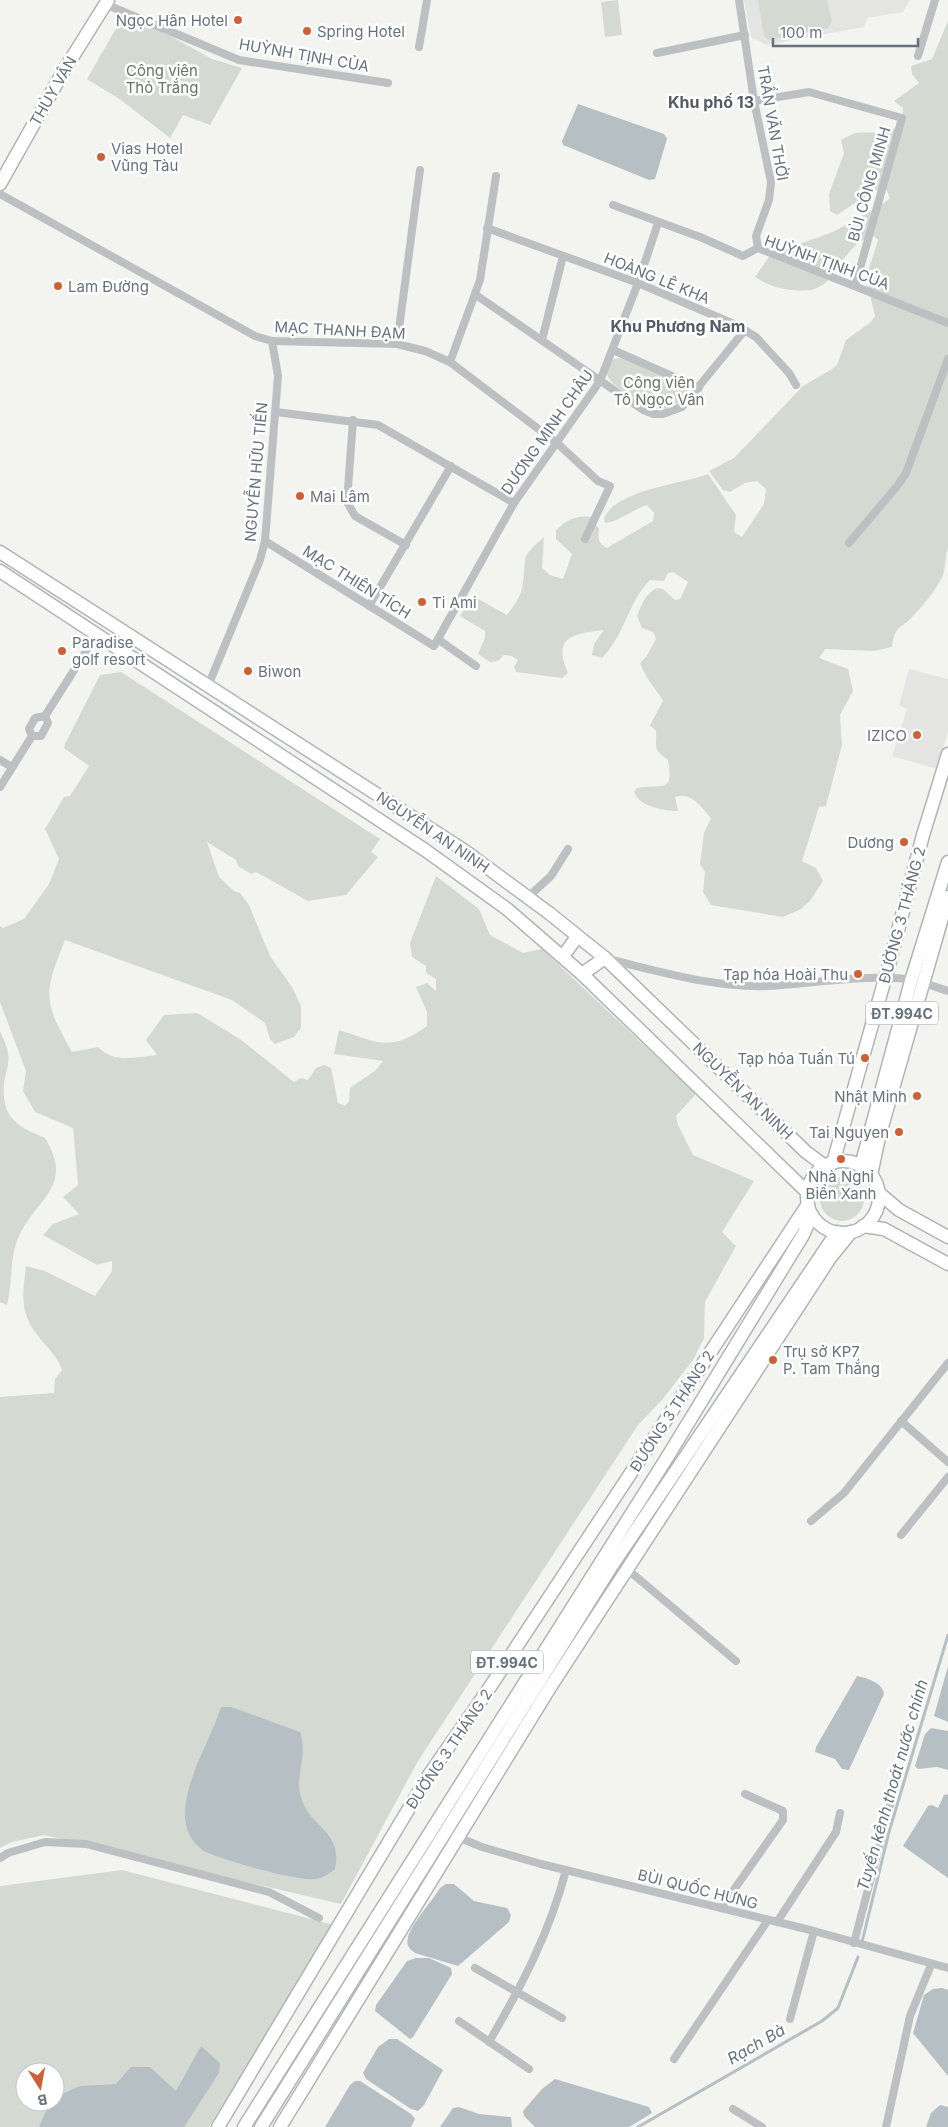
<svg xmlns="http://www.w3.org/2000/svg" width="948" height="2127" font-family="Inter,sans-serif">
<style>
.built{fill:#e4e5e3}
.green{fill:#d4dad2;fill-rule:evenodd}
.water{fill:#b6bfc3}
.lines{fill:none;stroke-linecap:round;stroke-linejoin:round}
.stream{stroke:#b6bfc3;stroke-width:3}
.primary-casing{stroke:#b1b4b7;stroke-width:15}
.minor{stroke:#bdc0c3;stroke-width:8}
.primary{stroke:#fff;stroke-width:12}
.poi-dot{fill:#cc6137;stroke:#fff;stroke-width:2}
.labels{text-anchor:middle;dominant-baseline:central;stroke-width:5;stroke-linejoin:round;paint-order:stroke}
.shield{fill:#fff;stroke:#949ca4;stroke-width:1}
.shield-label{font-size:14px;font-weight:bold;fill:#66727d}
.poi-label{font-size:15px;fill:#66727d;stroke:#fff;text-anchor:start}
.street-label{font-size:15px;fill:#66727d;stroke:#fff}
.park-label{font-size:15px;fill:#677664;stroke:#fff}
.neighbourhood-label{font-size:16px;font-weight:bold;fill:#535b64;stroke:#fff}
.water-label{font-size:16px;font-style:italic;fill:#62737b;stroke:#fff}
</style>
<rect width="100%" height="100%" fill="#f3f4f0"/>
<g class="built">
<polygon points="744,0 910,0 903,12 867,18 864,27 766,45 751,37"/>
<polygon points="909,669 948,679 948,732 937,769 892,756 907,709 899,705"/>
</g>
<g class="green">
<polygon points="618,0 622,35 605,37 601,2"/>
<polygon points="758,0 827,0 832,21 828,28 768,40 764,36"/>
<polygon points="126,11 212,59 242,68 210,125 183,115 170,138 121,100 87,79"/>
<path d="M948,21V547C944,559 947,571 940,581C933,593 923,606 913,616C901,629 894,626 892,647L874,651L825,649L819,658L848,669L853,691L840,715L842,745L826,806L819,807L802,861L816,868L823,881L810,901L801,909L783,917L711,905L703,892L705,872L700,864L704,833L711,818C701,807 691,791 675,797L678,811C665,811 639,807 634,792L637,788C662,783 674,795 668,760C652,748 657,750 656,731L650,725L663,701C655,687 645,678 640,663L646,657L656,639L653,632L642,628L637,616C642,604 645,594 657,588L663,589L675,600L680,599L688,582L673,572L668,573L664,581L650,580C628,602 625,635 602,658L592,655L594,644L604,630C573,634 552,636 568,673L562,678L516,672L514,667L518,660L512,656L504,655L498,661L490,662L478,654L485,638V631L460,616L473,596L507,615C513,607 520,598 522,588C529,557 516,561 544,537L542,568L550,575L563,579L572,554L556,539V530C567,520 576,515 591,517L599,529C598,539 598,543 607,548L653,521L654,513L647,505C634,509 616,523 605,523L604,518C618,489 679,485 708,474L736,515L734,532L742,537L764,504L766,489L757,481L745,483L730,492L723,490L709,471L734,458L803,386L832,369L837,365L846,340L871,322L875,316L866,278L878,240L874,236C869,238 861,240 857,244C832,266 834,296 791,290C777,288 767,285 755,277L771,254L833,232L880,206L890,198L885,187L872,192L837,215L830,211L829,194L844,153L841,140C846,138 851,134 856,133C875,131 904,139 903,108L894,101L919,83L912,74L911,66L932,59Z"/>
<path d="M621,358C640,364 663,369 679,379C702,393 673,411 657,409C649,409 617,388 611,381C607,377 607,373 606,367L613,359Z"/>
<path d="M121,672L380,839L371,852L378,857L346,895L308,901L256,872L251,874L238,866L236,860L207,842L219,877L234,891L240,893L249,905L270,956L292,987L301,1006V1028L294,1037L275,1044L270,1039L265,1023L232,1000L65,940C43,996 43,1000 72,1052L98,1047C115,1064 134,1057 157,1055L146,1040L164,1015L197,1013L240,1039L294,1082L301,1078L308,1080L316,1068L324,1065L331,1068L338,1103L345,1106L349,1101L350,1088L376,1070L383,1061L334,1054L339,1030C378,1042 389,1053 427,1026V1012L416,987L427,983L436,991V979L426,973V966L412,957L410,943L436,876L479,909L490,935L523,953L542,949L696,1094L676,1116L678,1125L693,1155L754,1181L722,1232L736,1246L705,1302L704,1338L693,1360L662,1400L638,1425L418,1761L341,1904L44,1835L12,1842L0,1848V1397L54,1393L55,1379L62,1370C58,1358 50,1350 42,1341C19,1314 22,1298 26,1266L45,1271L95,1296L112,1271V1261L97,1265L43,1235L53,1224L79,1214L63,1197L78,1185L73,1128L35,1112L23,1091L26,1071L0,1002V926L3,928L24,919L49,884L59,859L45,829L64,797L70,796L89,766L64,748L65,744L100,675Z"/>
<path d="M0,1031C3,1038 7,1046 8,1053C10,1064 5,1074 4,1084C1,1118 18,1127 45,1138C75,1187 36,1198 19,1236C9,1258 13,1282 7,1305L0,1302Z"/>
<circle cx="842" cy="1199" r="22"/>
<path d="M122,1870L334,1925L209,2127H0V1886ZM25,2072H55V2102H25Z"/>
</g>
<g class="water">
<polygon points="578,104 664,134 667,139 655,179 649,180 563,145 562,141"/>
<polygon points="948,1666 948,1722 934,1716"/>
<path d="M857,1676C867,1678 883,1683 884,1694L849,1770L842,1769L835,1759L815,1752L816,1747Z"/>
<path d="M221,1707H231L300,1732C309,1756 293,1776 302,1800C311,1828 343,1831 335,1869C329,1874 323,1878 315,1879C299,1882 219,1859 204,1851C191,1843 184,1827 185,1812C187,1774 210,1742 221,1707Z"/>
<polygon points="931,1728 948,1731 948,1770 937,1767 918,1769 915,1766 925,1734"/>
<polygon points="948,1794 948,1878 903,1846 928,1806 932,1805 938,1808 944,1795"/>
<path d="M446,1884H454L474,1901L507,1908L511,1915L509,1922L458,1966L415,1953C409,1949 406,1945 408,1937C412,1923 432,1901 440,1888Z"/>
<polygon points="416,1958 429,1958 451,1968 452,1974 413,2037 410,2039 375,2011 376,2005 407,1961"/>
<polygon points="942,1988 948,1990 948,2076 913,2033 924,1995 933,1989"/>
<polygon points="389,2039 397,2039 443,2070 424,2105 418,2111 411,2109 366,2079 363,2073 378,2047"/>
<polygon points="201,2046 220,2063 219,2073 184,2127 39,2127 50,2102 55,2102 55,2097 80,2086 116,2084 131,2067 150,2067 176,2091"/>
<polygon points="555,2079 649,2107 652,2113 629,2127 535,2127 524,2116 523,2111 542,2089"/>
<polygon points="355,2081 360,2081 411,2114 415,2119 411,2127 325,2127 350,2085"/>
<polygon points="940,2105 948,2107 948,2127 926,2127 931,2113"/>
<polygon points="459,2107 479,2114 511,2117 512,2127 440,2127 453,2108"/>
</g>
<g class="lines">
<g class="stream">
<polyline points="862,1942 889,1832 948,1635"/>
<polyline points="638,2127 822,2021 838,2008 858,1957"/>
</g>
<defs>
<g id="primary">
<polyline points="0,184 63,72 108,0"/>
<polyline points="0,552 465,851 549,913 605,958 806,1152 825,1166"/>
<polyline points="0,571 425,850 507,909 582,974 807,1192"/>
<polyline points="563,956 577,937"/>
<polyline points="582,974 605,958"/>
<circle cx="843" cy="1197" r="36"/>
<polyline points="833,1163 890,961 923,835 948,754"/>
<polyline points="861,1166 911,981 948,862"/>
<polyline points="871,1175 879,1137 948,897"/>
<polyline points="879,1193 899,1210 948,1237"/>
<polyline points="863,1226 884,1229 948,1264"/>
<polyline points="218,2127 429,1775 488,1690 808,1204"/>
<polyline points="244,2127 668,1456 803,1235 812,1215"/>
<polyline points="261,2127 611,1567 837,1232"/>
<polyline points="280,2127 549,1689 830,1258 851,1232"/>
</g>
</defs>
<use href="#primary" class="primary-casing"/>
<g class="minor">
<polyline points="739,0 754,101 771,182 769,200 756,236 758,248"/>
<polyline points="105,4 239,60 388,83"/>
<polyline points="419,47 427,0"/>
<polyline points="657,53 745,35"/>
<polyline points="918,56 935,0"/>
<polyline points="754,101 809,92 902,118 855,286"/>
<polyline points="0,194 255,336 272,341 397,344 425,351 450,362 557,443 598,481 610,486 585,539"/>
<polyline points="613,205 700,237 743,256 758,248 948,323"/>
<polyline points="487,228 638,283 734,324 756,337 789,373 796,385"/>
<polyline points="476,295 643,410 653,414 663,414 682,407 745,330"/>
<polyline points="542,340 563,256"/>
<polyline points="397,344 420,170"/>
<polyline points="613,350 699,388"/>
<polyline points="450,362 480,280 496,176"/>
<polyline points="276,412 378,425 514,503"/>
<polyline points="353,420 347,502 355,516 406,545"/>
<polyline points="265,541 434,646 514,503 600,381 638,283 658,223"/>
<polyline points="849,543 898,485 906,473 948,359"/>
<polyline points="369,606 451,466"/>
<polyline points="439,640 476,666"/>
<polyline points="208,686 260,560 265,541 278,376 272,341"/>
<polyline points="32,736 29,729 35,718 45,716 97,634"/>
<polyline points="32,736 41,736 48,723 45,716"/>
<polyline points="0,760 12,767"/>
<polyline points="0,787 32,736"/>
<polyline points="528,897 551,876 568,849"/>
<path d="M607,959C659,971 714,988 768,986C809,984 851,976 893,978C911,978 930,985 948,991"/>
<polyline points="901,1421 948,1462"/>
<polyline points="811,1521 844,1493 948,1363"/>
<polyline points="901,1535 948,1477"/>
<polyline points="627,1569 736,1661"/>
<polyline points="455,1836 482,1847 541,1864 814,1931 948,1968"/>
<polyline points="0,1858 8,1853 45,1842 86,1844 269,1892 319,1918"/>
<polyline points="721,1908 783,1820 783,1811 745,1794"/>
<polyline points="777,1922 836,1832 840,1813"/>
<polyline points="854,1943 896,1782"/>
<polyline points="475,1968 562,2018"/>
<polyline points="790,2019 814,1931"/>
<polyline points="459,2021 529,2069"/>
<path d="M489,2042C521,1987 550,1932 566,1870"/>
<polyline points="674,2059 768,1920"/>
<polyline points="733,2109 762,2127"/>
<polyline points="886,2127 910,2016 931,1965"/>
</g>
<use href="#primary" class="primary"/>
</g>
<g class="poi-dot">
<circle cx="238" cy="20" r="5"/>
<circle cx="307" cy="31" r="5"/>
<circle cx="101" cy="157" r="5"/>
<circle cx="58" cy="286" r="5"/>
<circle cx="300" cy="496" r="5"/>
<circle cx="422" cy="602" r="5"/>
<circle cx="62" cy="651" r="5"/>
<circle cx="248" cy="671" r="5"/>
<circle cx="917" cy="735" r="5"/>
<circle cx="904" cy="842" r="5"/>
<circle cx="858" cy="974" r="5"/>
<circle cx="865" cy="1058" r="5"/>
<circle cx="917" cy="1096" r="5"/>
<circle cx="899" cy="1132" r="5"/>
<circle cx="841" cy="1159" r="5"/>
<circle cx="773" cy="1360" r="5"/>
</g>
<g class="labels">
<g class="shield">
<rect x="866" y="1001.5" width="72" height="23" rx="4"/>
<rect x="471" y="1650.5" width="72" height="23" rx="4"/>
</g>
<g class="shield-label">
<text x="902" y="1013">ĐT.994C</text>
<text x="507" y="1662">ĐT.994C</text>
</g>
<g class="poi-label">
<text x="228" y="20" text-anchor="end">Ngọc Hân Hotel</text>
<text x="317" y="31">Spring Hotel</text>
<text x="111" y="148">Vias Hotel<tspan x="111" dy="17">Vũng Tàu</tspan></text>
<text x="68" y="286">Lam Đường</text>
<text x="310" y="496">Mai Lâm</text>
<text x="432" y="602">Ti Ami</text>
<text x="72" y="642">Paradise<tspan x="72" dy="17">golf resort</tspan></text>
<text x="258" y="671">Biwon</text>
<text x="907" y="735" text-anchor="end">IZICO</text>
<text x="894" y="842" text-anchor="end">Dương</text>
<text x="848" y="974" text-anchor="end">Tạp hóa Hoài Thu</text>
<text x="855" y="1058" text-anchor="end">Tạp hóa Tuấn Tú</text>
<text x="907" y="1096" text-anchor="end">Nhật Minh</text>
<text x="889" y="1132" text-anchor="end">Tai Nguyen</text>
<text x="841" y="1176" text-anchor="middle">Nhà Nghỉ<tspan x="841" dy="17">Biển Xanh</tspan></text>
<text x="783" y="1351">Trụ sở KP7<tspan x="783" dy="17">P. Tam Thắng</tspan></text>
</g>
<g class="street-label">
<text transform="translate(304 55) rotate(10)">HUỲNH TỊNH CỦA</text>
<text transform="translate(53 91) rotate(-60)">THÙY VÂN</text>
<text transform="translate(773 123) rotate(80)">TRẦN VĂN THỜI</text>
<text transform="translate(869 184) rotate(-74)">BÙI CÔNG MINH</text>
<text transform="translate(827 262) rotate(20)">HUỲNH TỊNH CỦA</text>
<text transform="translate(657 278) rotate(22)">HOÀNG LÊ KHA</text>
<text transform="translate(340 330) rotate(3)">MẠC THANH ĐẠM</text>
<text transform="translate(547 432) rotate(-55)">DƯƠNG MINH CHÂU</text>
<text transform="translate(256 472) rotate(-85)">NGUYỄN HỮU TIẾN</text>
<text transform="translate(357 582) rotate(32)">MẠC THIÊN TÍCH</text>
<text transform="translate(433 832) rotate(34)">NGUYỄN AN NINH</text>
<text transform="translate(902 915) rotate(-75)">ĐƯỜNG 3 THÁNG 2</text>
<text transform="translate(743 1091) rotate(44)">NGUYỄN AN NINH</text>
<text transform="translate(672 1411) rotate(-57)">ĐƯỜNG 3 THÁNG 2</text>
<text transform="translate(449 1749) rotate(-56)">ĐƯỜNG 3 THÁNG 2</text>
<text transform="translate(698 1889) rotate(14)">BÙI QUỐC HƯNG</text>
</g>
<g class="park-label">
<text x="162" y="70">Công viên<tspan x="162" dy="17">Thỏ Trắng</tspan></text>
<text x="659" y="382">Công viên<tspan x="659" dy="17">Tô Ngọc Vân</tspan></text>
</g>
<g class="neighbourhood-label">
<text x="711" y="102">Khu phố 13</text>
<text x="678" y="326">Khu Phương Nam</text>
</g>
<g class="water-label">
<text transform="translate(892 1785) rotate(-74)">Tuyến kênh thoát nước chính</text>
<text transform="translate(756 2044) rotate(-30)">Rạch Bà</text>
</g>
</g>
<g transform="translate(40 2087) rotate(169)"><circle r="24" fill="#ffffff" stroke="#c2c7cb"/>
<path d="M0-4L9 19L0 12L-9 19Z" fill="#cc6137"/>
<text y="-8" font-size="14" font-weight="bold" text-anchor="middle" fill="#66727d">B</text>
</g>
<path d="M773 38v8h145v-8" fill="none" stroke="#66727d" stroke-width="2.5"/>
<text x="780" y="38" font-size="15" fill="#66727d" stroke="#ffffff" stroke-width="4" paint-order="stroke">100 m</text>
</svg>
